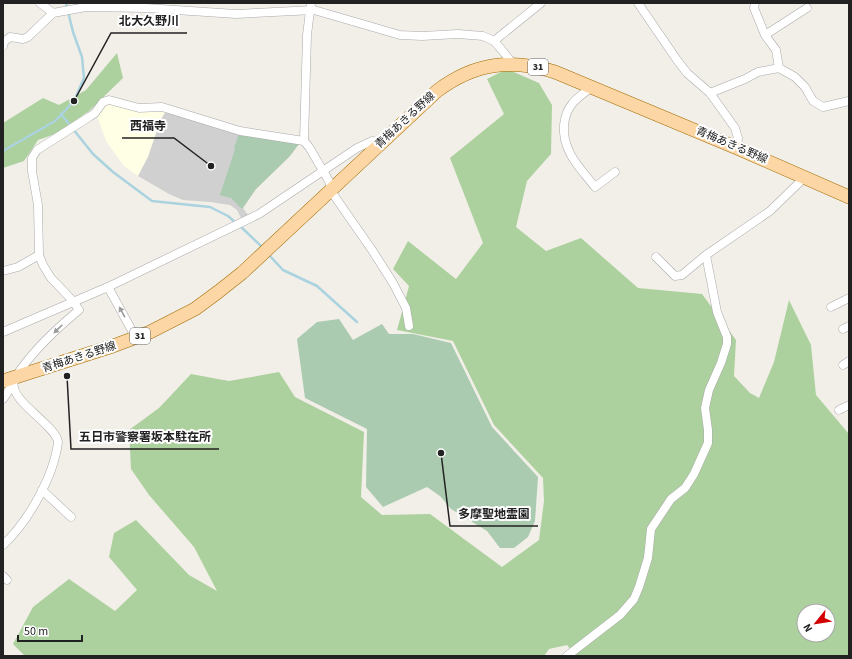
<svg xmlns="http://www.w3.org/2000/svg" width="852" height="659" font-family="'Source Sans 3','Noto Sans JP',sans-serif">
<style>
.education{fill:#ffffe5}
.religious{fill:#d0d0d0}
.forest{fill:#add19e;fill-rule:evenodd}
.cemetery{fill:#aacbaf}
.lines{fill:none;stroke-linecap:round;stroke-linejoin:round}
.stream{stroke:#aad3df;stroke-width:2.5}
.street-casing{stroke:#a9a9a9;stroke-width:9}
.primary-casing{stroke:#a06b00;stroke-width:14}
.street{stroke:#fff;stroke-width:8}
.primary{stroke:#fcd6a4;stroke-width:13}
.oneway{fill:#9c9c9c}
.labels{text-anchor:middle;dominant-baseline:central;stroke-width:4;stroke-linejoin:round;paint-order:stroke}
.shield{fill:#fff;stroke:#646464;stroke-width:1}
.shield-label{font-size:10px;font-weight:bold;fill:#222}
.street-label{font-size:11px;fill:#222;stroke:#fff}
.leader{fill:none;stroke:#222;stroke-width:1.5}
.callout-dot{fill:#222;stroke:#fff;stroke-width:1.5}
.callout-label{font-size:12px;text-anchor:middle;font-weight:bold;fill:#222;stroke:#fff;stroke-width:4;stroke-linejoin:round;paint-order:stroke}
</style>
<rect width="100%" height="100%" fill="#f2efe9"/>
<polygon class="education" points="110,104 167,110 161,119 148,157 138,176 124,166 106,141 97,116 104,107"/>
<polygon class="religious" points="167,110 241,134 290,156 256,189 243,208 248,215 241,218 237,210 230,205 210,202 183,200 169,194 138,176 148,157 161,119"/>
<g class="forest">
<polygon points="117,53 123,78 89,111 58,133 38,140 24,161 3,168 3,123 43,98 59,105 86,90"/>
<path d="M507,69L539,83L552,105L551,154L527,181L516,227L546,251L581,238L638,288L702,294L736,340L734,376L750,393L759,398L774,362L789,300L811,345L816,395L849,434V656H574V654L567,645L549,649L544,656H25L13,644L33,607L69,579L115,611L137,590L109,557L114,533L136,520L189,575L217,591L194,547L149,495L131,469L129,430L159,408L191,374L229,381L279,372L295,397L364,432L361,497L382,515L430,514L502,567L539,540L544,501L543,478L494,425L453,341L397,330L409,286L393,269L408,241L456,279L483,243L450,158L504,114L487,79ZM804,611H828V635H804Z"/>
</g>
<g class="cemetery">
<polygon points="239,133 299,144 290,156 256,189 242,209 231,198 220,195 235,149 234,148"/>
<polygon points="339,319 353,340 382,324 389,334 413,334 451,343 492,427 538,477 535,521 528,537 514,548 500,548 487,531 451,509 440,496 427,487 383,507 366,487 367,429 305,398 297,339 317,322"/>
</g>
<g class="lines">
<g class="stream">
<polyline points="61,114 93,154 113,172 152,201 210,207 228,216 236,223"/>
<polyline points="3,151 55,121 74,101 84,78 82,57 73,32 66,3"/>
<polyline points="240,226 262,247"/>
<polyline points="268,254 283,270 317,286 357,322"/>
</g>
<defs>
<g id="street">
<polyline points="40,3 53,13"/>
<polyline points="311,3 307,35 304,141 309,147 329,181 333,194 372,250 393,283 406,308 409,326"/>
<polyline points="638,3 677,60 687,73 710,93 735,128 738,138 737,148"/>
<polyline points="755,3 754,8 765,35 776,50 779,68"/>
<polyline points="765,35 807,8"/>
<polyline points="494,41 541,3"/>
<polyline points="3,46 4,42 10,37 23,39 28,37 53,13 86,7 146,8 236,14 314,10 400,35 422,36 458,34 483,36 494,41 501,49 513,64"/>
<path d="M593,86C586,92 577,97 572,104C567,110 565,117 564,125C562,151 580,168 595,187L615,172"/>
<polyline points="710,93 745,79 758,72 779,68 795,77 805,87 813,101 823,107 849,101"/>
<polyline points="656,257 675,276 682,275 706,255"/>
<polyline points="3,271 18,267 39,255"/>
<polyline points="108,287 136,338"/>
<polyline points="831,307 849,298"/>
<polyline points="843,329 849,326"/>
<polyline points="3,332 108,287 259,214 357,148 372,141 380,142"/>
<polyline points="843,365 849,361"/>
<path d="M3,399C8,393 11,385 15,378C31,352 56,329 79,310L73,301L51,278L43,265L39,255L38,205L32,171V158L37,150L89,117L95,113L103,102L109,100L139,108L162,107L240,131L304,141"/>
<polyline points="839,410 849,405"/>
<polyline points="42,490 71,517"/>
<path d="M3,545C28,522 54,476 58,442C56,425 9,401 14,382"/>
<polyline points="3,576 7,580"/>
<polyline points="567,656 620,615 634,599 639,587 648,558 651,529 671,499 685,488 694,474 708,443 708,430 705,408 709,390 721,363 727,344 727,337 717,312 706,255 770,211 805,177"/>
</g>
<path id="primary" d="M3,381L113,346L150,332L195,309L218,292L242,273L437,91C474,63 511,58 555,72L737,148L849,197"/>
</defs>
<use href="#street" class="street-casing"/>
<use href="#primary" class="primary-casing"/>
<use href="#street" class="street"/>
<use href="#primary" class="primary"/>
</g>
<defs><path id="oneway-solid" d="M-6-.8H1V-3.2L6.5 0L1 3.2V.8H-6Z"/></defs>
<g class="oneway">
<use href="#oneway-solid" transform="translate(122 312) rotate(-119)"/>
<use href="#oneway-solid" transform="translate(58 329) rotate(136)"/>
</g>
<g class="labels">
<g class="shield">
<rect x="528" y="59" width="20" height="16" rx="3"/>
<rect x="130" y="328" width="20" height="16" rx="3"/>
</g>
<g class="shield-label">
<text x="538" y="67">31</text>
<text x="140" y="336">31</text>
</g>
<g class="street-label">
<text transform="translate(405 120) rotate(-43)">青梅あきる野線</text>
<text transform="translate(732 145) rotate(23)">青梅あきる野線</text>
<text transform="translate(79 357) rotate(-18)">青梅あきる野線</text>
</g>
</g>
<path class="leader" d="M74 101L111 33H187M211 166L174 138H122M67 376L71 449H219M441 453L450 526H538"/>
<g class="callout-dot">
<circle cx="74" cy="101" r="4"/>
<circle cx="211" cy="166" r="4"/>
<circle cx="67" cy="376" r="4"/>
<circle cx="441" cy="453" r="4"/>
</g>
<g class="callout-label">
<text x="149" y="25">北大久野川</text>
<text x="148" y="130">西福寺</text>
<text x="145" y="441">五日市警察署坂本駐在所</text>
<text x="494" y="518">多摩聖地霊園</text>
</g>
<rect width="852" height="659" fill="none" stroke="#222222" stroke-width="8"/>
<g transform="translate(816 623) rotate(240)"><circle r="19" fill="#ffffff" stroke="#a7a7a7"/>
<path d="M0-3L7 15L0 10L-7 15Z" fill="#d40000"/>
<text y="-6" font-size="11" font-weight="bold" text-anchor="middle" fill="#222222">N</text>
</g>
<path d="M18 635v6h64v-6" fill="none" stroke="#222222" stroke-width="2"/>
<text x="24" y="635" font-size="12" fill="#222222" stroke="#ffffff" stroke-width="3" paint-order="stroke">50 m</text>
</svg>
